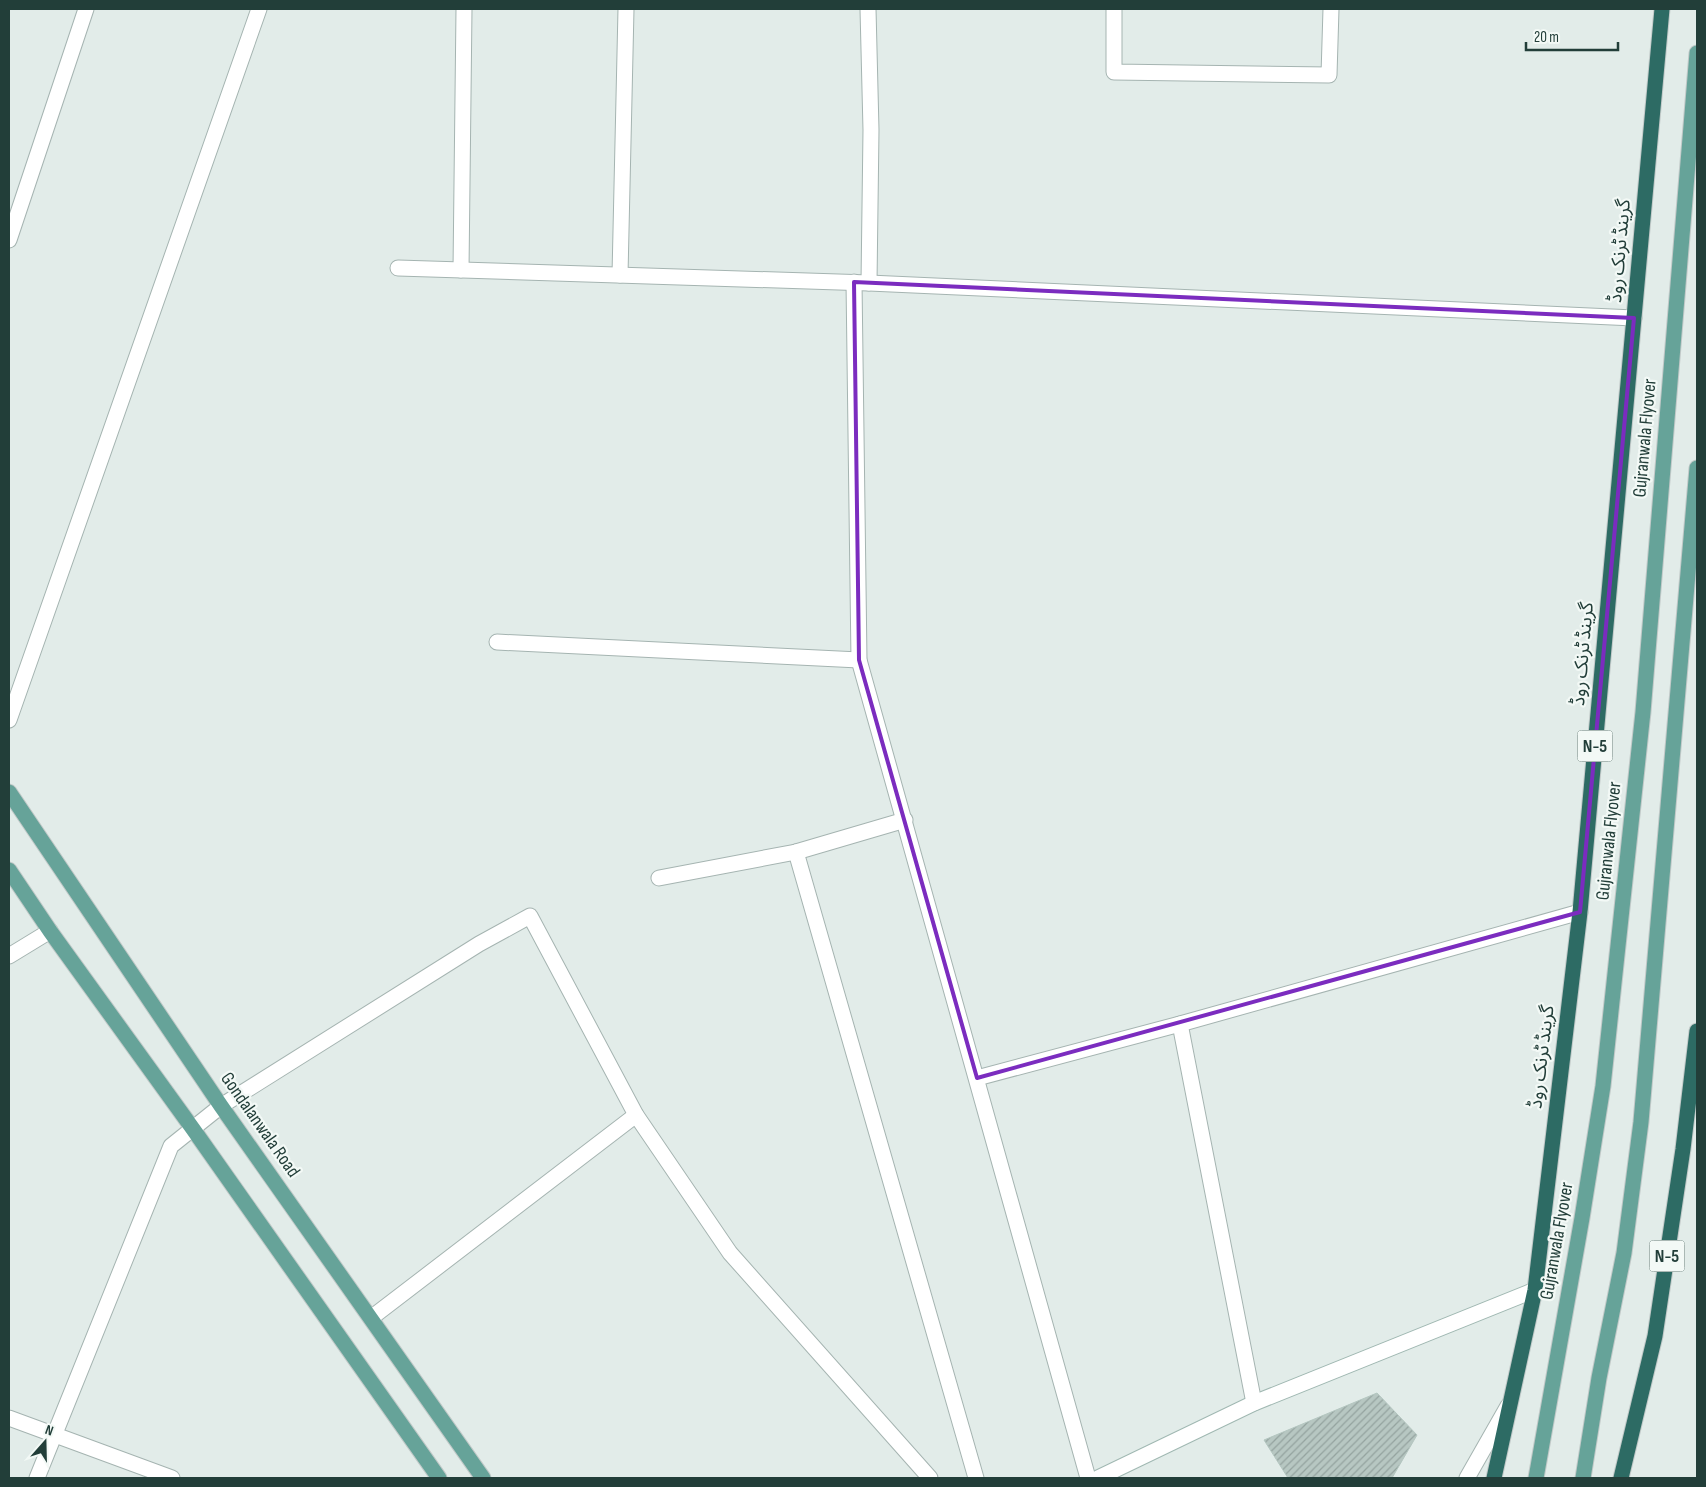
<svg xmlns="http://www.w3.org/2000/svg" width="1706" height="1487" font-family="'Sofia Sans Condensed','Noto Sans Arabic',sans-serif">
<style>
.building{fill:url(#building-hatch);stroke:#b4c6c0}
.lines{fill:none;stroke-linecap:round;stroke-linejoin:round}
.street-casing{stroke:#a5b4b1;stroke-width:17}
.secondary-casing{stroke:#a0b8b2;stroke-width:17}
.primary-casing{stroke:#c1c9c8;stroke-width:17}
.highway-casing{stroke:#c1c9c8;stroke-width:17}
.street{stroke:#fff;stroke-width:15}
.secondary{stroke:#fff;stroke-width:15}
.primary{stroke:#66a399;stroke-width:15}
.highway{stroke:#2d6b64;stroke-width:15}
.marked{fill:none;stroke:#7b2cbf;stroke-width:4;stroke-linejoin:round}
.labels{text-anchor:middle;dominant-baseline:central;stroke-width:4.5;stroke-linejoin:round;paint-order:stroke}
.shield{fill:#f3f9f6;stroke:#617672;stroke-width:1}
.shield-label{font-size:18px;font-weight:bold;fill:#223e39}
.street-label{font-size:19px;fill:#223e39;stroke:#f3f9f6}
</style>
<defs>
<pattern id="building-hatch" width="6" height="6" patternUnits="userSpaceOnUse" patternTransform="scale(1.25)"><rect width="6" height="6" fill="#b7c7c2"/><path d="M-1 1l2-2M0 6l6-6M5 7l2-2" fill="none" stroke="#94a39f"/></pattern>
</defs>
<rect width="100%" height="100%" fill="#e2ece9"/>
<polygon class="building" points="1377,1393 1417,1435 1392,1478 1288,1478 1264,1440"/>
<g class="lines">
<defs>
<g id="street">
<polyline points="868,9 871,130 869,283"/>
<polyline points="1114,9 1114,72 1329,75 1331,9"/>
<polyline points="9,240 86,9"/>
<polyline points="398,268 869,283 1634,318"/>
<polyline points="461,270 464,9"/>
<polyline points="620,275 626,9"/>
<polyline points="854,282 859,660 1088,1478"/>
<polyline points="497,642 859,660"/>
<polyline points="9,720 259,9"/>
<polyline points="796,852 976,1478"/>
<polyline points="659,878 796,852 905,820"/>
<polyline points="9,956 50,931"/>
<polyline points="1180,1024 1254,1403"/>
<polyline points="977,1078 1180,1024 1580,912"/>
<polyline points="371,1318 636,1115"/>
<polyline points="9,1418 172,1478"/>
<polyline points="37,1478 171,1146 221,1106 479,944 530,916 636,1115 730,1253 930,1478"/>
<polyline points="1467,1478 1508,1406"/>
</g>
<polyline id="secondary" points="1098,1478 1254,1403 1535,1290"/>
<g id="primary">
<polyline points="9,792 221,1106 483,1478"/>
<polyline points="9,870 50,931 193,1129 439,1478"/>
<polyline points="1536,1478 1582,1218 1603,1086 1643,712 1697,53"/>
<polyline points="1583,1478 1599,1378 1624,1253 1641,1122 1697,468"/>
</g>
<g id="highway">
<polyline points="1494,1478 1535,1290 1580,912 1662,9"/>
<polyline points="1621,1478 1655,1336 1683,1149 1697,1031"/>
</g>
</defs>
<use href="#street" class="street-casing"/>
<use href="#secondary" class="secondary-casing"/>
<use href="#primary" class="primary-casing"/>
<use href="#highway" class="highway-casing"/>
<use href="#street" class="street"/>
<use href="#secondary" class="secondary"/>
<use href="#primary" class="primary"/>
<use href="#highway" class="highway"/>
</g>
<path class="marked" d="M854,282L1634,318L1580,912L977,1078L859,660Z"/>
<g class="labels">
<g class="shield">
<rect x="1577.5" y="730.5" width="35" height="31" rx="4"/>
<rect x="1649.5" y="1240.5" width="35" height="31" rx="4"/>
</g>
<g class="shield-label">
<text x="1595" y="746">N-5</text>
<text x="1667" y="1256">N-5</text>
</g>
<g class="street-label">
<text transform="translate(1620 251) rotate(-85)">گرینڈ ٹرنک روڈ</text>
<text transform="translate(1645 438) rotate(-85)">Gujranwala Flyover</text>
<text transform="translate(1583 654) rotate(-85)">گرینڈ ٹرنک روڈ</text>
<text transform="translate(1609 841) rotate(-84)">Gujranwala Flyover</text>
<text transform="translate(1542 1057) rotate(-83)">گرینڈ ٹرنک روڈ</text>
<text transform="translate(260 1125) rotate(55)">Gondalanwala Road</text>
<text transform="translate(1557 1241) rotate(-80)">Gujranwala Flyover</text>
</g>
</g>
<rect width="1706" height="1487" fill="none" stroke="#223e39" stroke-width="20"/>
<g transform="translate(45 1442) rotate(20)" stroke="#f3f9f6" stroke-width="4" paint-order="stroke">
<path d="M0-4L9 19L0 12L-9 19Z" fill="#223e39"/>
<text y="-8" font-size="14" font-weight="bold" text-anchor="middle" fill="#223e39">N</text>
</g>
<path d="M1526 42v8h92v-8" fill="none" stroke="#223e39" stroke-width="2.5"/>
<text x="1534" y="42" font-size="15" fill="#223e39" stroke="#f3f9f6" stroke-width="4" paint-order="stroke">20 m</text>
</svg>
